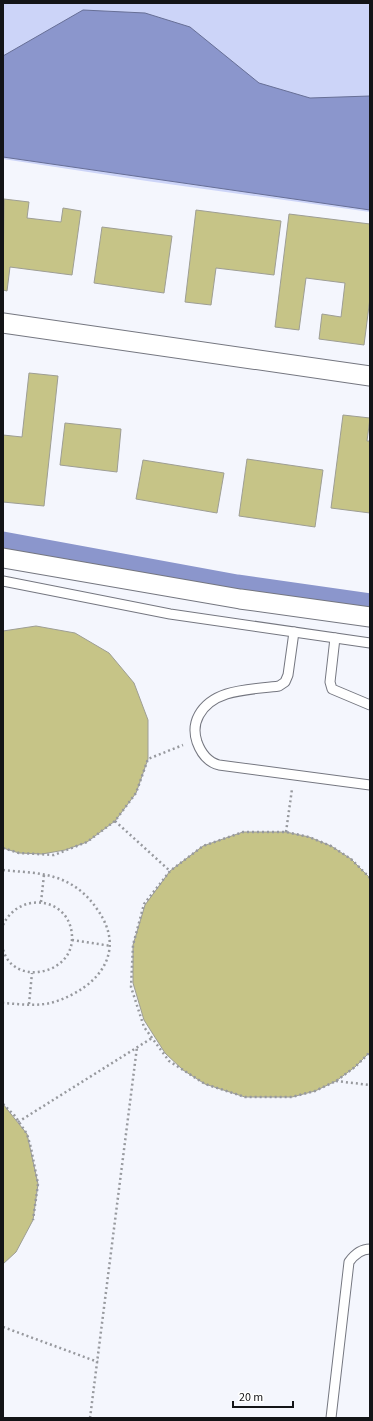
<svg xmlns="http://www.w3.org/2000/svg" width="373" height="1421" font-family="'Source Sans 3',sans-serif">
<style>
.green{fill:#ccd4f8}
.water{fill:#8b96cc;stroke:#676f96}
.lines{fill:none;stroke-linecap:round;stroke-linejoin:round}
.canal{stroke:#8b96cc;stroke-width:21}
.building{fill:#c6c487;stroke:#9e9e94}
.lane-casing{stroke:#757780;stroke-width:11}
.street-casing{stroke:#757780;stroke-width:21}
.path{stroke:#97999e;stroke-width:2.5;stroke-dasharray:2 3;stroke-linecap:butt}
.lane{stroke:#fff;stroke-width:9}
.street{stroke:#fff;stroke-width:19}
</style>
<rect width="100%" height="100%" fill="#f4f6fd"/>
<polygon class="green" points="3,3 370,3 370,212 147,181 3,159"/>
<polygon class="water" points="83,10 145,13 190,27 259,83 310,98 370,96 370,210 3,157 3,56"/>
<g class="lines">
<polyline class="canal" points="3,542 237,585 370,604"/>
</g>
<g class="building">
<polygon points="4,199 29,202 27,218 61,222 63,208 81,211 72,275 10,267 7,291 3,290"/>
<polygon points="196,210 281,221 274,275 216,268 211,305 185,302"/>
<polygon points="289,214 370,224 370,298 364,345 319,339 322,314 341,317 345,283 306,278 299,330 275,327"/>
<polygon points="102,227 172,236 164,293 94,283"/>
<polygon points="29,373 58,376 44,506 3,502 3,435 22,437"/>
<polygon points="343,415 370,418 367,441 370,441 370,513 331,508"/>
<polygon points="65,423 121,429 117,472 60,465"/>
<polygon points="247,459 323,470 315,527 239,516"/>
<polygon points="143,460 224,473 217,513 136,499"/>
<polygon points="36,626 75,633 109,653 134,683 148,720 148,759 136,793 115,821 87,842 65,850 42,854 19,853 3,848 3,631"/>
<polygon points="243,832 286,832 309,837 331,846 351,859 370,878 370,1052 355,1067 336,1081 315,1091 292,1097 245,1097 205,1084 183,1070 165,1053 144,1020 133,983 133,945 145,905 170,871 203,846"/>
<polygon points="3,1104 27,1134 38,1184 33,1220 16,1252 3,1264"/>
</g>
<g class="lines">
<defs>
<g id="lane">
<polyline points="3,581 170,614 370,643"/>
<path d="M294,632L288,675L285,682L279,686C252,690 214,688 199,715C194,724 194,733 197,742C201,753 207,762 219,765L370,785"/>
<polyline points="335,638 330,682 332,689 370,705"/>
<path d="M331,1418L349,1262C354,1255 361,1249 370,1249"/>
</g>
<g id="street">
<polyline points="3,323 370,376"/>
<polyline points="3,558 240,599 370,617"/>
</g>
</defs>
<use href="#lane" class="lane-casing"/>
<use href="#street" class="street-casing"/>
<g class="path">
<polyline points="115,821 170,871"/>
<polyline points="286,832 292,789"/>
<polyline points="3,848 19,853 54,855 87,842 115,821 136,793 148,759 183,745"/>
<path d="M3,870C20,872 38,872 54,877C72,882 87,894 97,909C128,952 98,988 54,1002C38,1007 20,1004 3,1003"/>
<polyline points="370,878 351,859 331,846 309,837 286,832 243,832 203,846 170,871 144,904 133,945 131,987 144,1027 169,1061 205,1084 245,1097 292,1097 315,1091 336,1081 355,1067 370,1052"/>
<polyline points="41,902 44,875"/>
<path d="M3,925C20,889 73,898 72,939C71,976 12,986 3,949"/>
<polyline points="72,940 111,946"/>
<polyline points="29,1004 32,973"/>
<polyline points="336,1081 370,1085"/>
<polyline points="3,1104 15,1116 27,1134 31,1148 38,1184 33,1220"/>
<polyline points="18,1122 152,1038"/>
<polyline points="3,1327 98,1362"/>
<polyline points="90,1418 137,1047"/>
</g>
<use href="#lane" class="lane"/>
<use href="#street" class="street"/>
</g>
<rect width="373" height="1421" fill="none" stroke="#131417" stroke-width="8"/>
<path d="M233 1401v6h60v-6" fill="none" stroke="#131417" stroke-width="2"/>
<text x="239" y="1401" font-size="12" fill="#131417" stroke="#ffffff" stroke-width="3" paint-order="stroke">20 m</text>
</svg>
